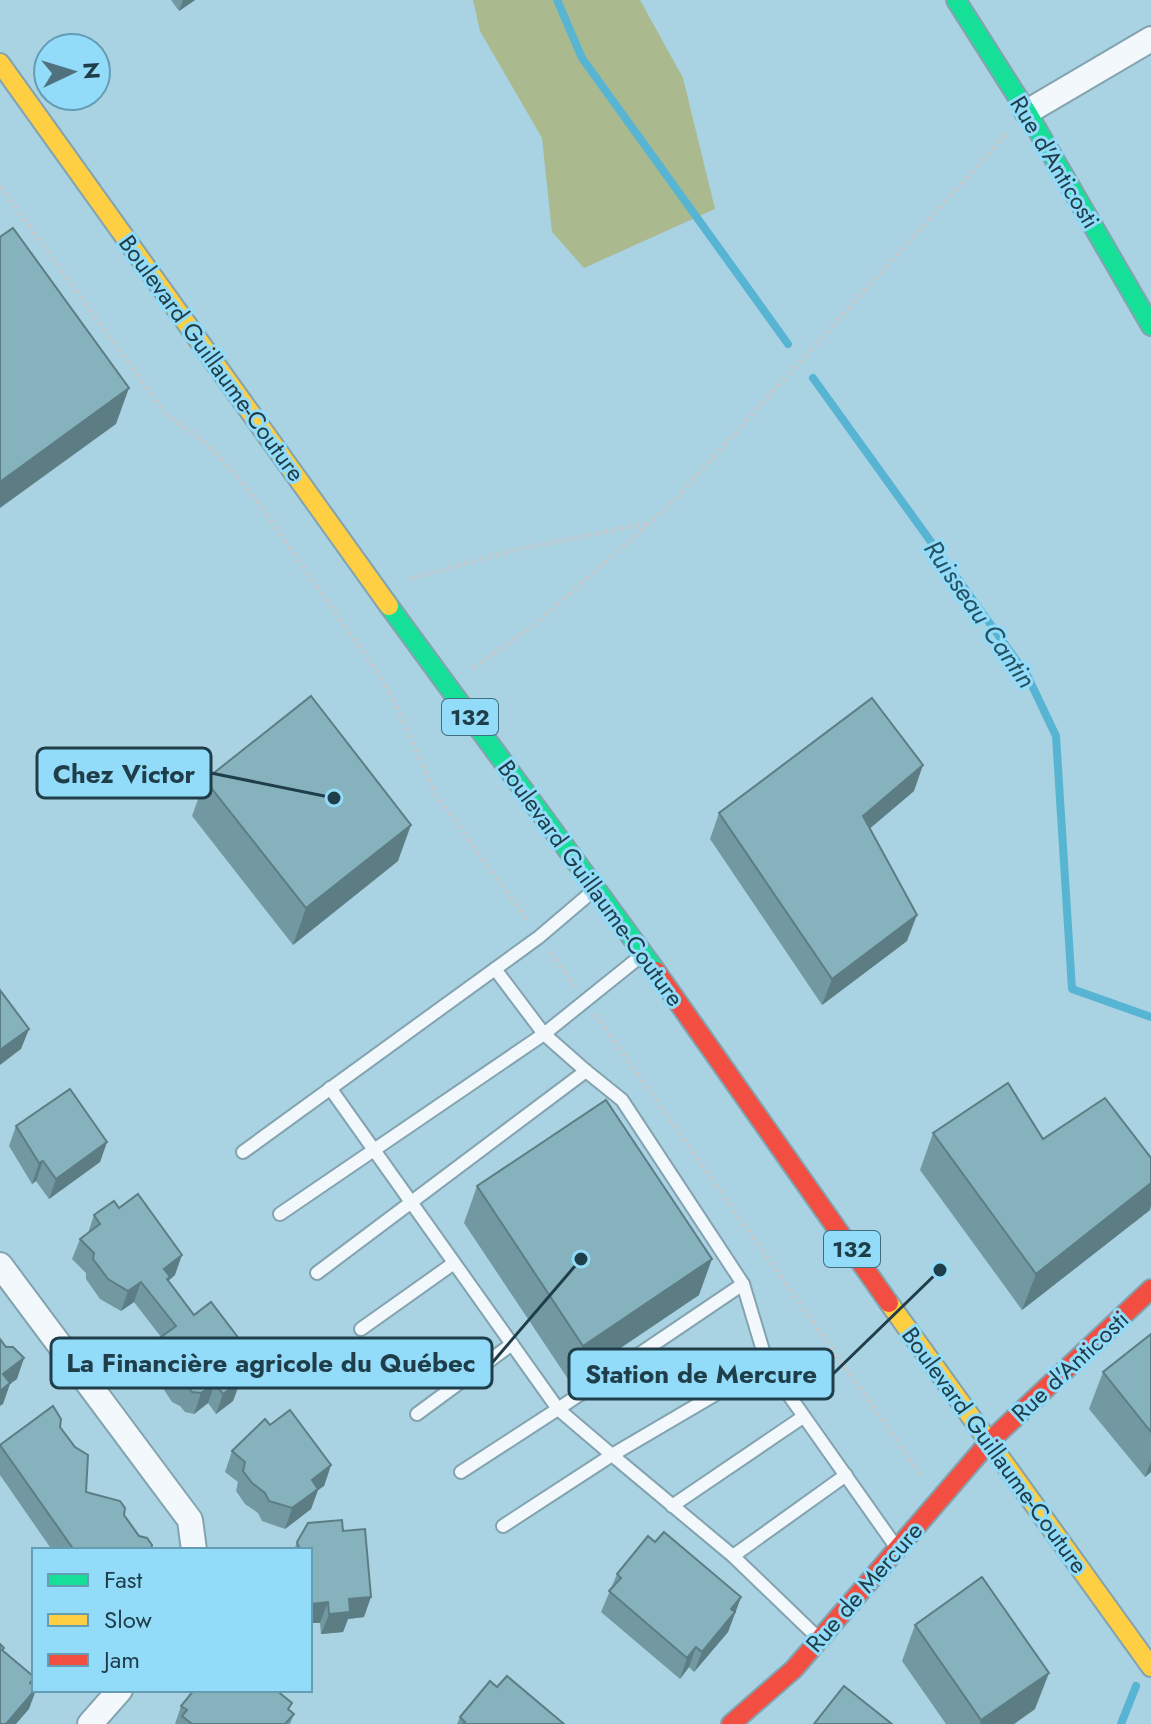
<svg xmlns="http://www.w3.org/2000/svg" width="1151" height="1724" font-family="Jost,sans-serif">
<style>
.forest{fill:#aab98e}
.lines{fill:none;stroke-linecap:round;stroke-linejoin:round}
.stream{stroke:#58b4d3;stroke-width:8}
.lane-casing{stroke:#82a3af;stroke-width:16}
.street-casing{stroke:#82a3af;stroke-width:28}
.fast-casing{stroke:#82a3af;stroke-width:22}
.slow-casing{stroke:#82a3af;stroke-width:22}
.jam-casing{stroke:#82a3af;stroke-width:22}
.path{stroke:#bfcbd0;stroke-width:5;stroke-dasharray:4 4;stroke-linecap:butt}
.lane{stroke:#f2f8fb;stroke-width:12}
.street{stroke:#f2f8fb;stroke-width:24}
.fast{stroke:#16e098;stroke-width:18}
.slow{stroke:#ffcf43;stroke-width:18}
.jam{stroke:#f24e42;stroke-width:18}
.wall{fill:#7299a2}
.shaded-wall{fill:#5d7d84}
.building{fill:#85b2bc;stroke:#5d7d84;stroke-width:2}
.labels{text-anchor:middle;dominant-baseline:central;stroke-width:6;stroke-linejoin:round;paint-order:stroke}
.shield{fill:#92dcf9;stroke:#426d7e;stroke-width:2}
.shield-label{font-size:22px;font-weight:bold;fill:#203e4a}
.street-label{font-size:24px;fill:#203e4a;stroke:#92dcf9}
.water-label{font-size:26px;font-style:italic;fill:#245262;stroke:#92dcf9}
.leader{fill:none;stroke:#203e4a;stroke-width:3}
.callout-dot{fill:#203e4a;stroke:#92dcf9;stroke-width:3}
.callout{fill:#92dcf9;stroke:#203e4a;stroke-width:3}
.callout-label{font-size:26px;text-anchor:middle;font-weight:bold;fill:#203e4a}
</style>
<rect width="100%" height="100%" fill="#a9d2e2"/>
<polygon class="forest" points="473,0 640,0 683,78 715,209 584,268 552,232 542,138 480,31"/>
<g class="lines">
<g class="stream">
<polyline points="557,0 582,58 788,344"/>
<polyline points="813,378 1027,675 1056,736 1072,989 1151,1017"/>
<polyline points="1121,1724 1136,1686"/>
</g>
<defs>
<g id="lane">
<polyline points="586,1071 622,1100 743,1284 558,1409 612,1455 767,1364 894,1544"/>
<polyline points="330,1088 558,1409 461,1472"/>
<polyline points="243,1152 539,937 593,891"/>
<polyline points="280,1214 544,1034 641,956"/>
<polyline points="317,1273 586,1071 544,1034 495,969"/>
<polyline points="743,1284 767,1364"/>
<polyline points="361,1329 454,1263"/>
<polyline points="417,1414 512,1344"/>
<polyline points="672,1506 803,1417"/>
<polyline points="503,1526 612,1455 733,1556 816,1636"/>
<polyline points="733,1556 846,1475"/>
</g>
<g id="street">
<polyline points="1027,112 1151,39"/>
<polyline points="0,1265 190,1520 194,1550"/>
<polyline points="90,1724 120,1690"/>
</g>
<g id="fast">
<polyline points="956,0 1027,112 1151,326"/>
<polyline points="389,606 656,971"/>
</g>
<g id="slow">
<polyline points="0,63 389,606"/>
<polyline points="889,1303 1151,1667"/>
</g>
<g id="jam">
<polyline points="656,971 889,1303"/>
<polyline points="731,1724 794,1669 989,1442 1151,1289"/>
</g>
</defs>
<use href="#lane" class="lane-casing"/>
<use href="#street" class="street-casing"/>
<use href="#fast" class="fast-casing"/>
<use href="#slow" class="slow-casing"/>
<use href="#jam" class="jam-casing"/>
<g class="path">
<path d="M0,186L167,416C224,449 257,501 294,554C322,594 351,635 379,675L394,701L436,795L528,921"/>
<polyline points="410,579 510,551 649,523"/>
<polyline points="473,668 534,625 669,506 1007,133"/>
<polyline points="550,952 575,986"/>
<polyline points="595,1014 922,1476"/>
</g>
<use href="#lane" class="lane"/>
<use href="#street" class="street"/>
<use href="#fast" class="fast"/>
<use href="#slow" class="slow"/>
<use href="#jam" class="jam"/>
</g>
<g class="wall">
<polygon points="171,0 195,0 179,11"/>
<polygon points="205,780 398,861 293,945 192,816"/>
<polygon points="914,791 870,828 907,941 822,1005 710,839 719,813"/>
<polygon points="16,1126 107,1142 100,1162 49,1199 36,1181 32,1184 9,1146"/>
<polygon points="933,1133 1043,1139 1150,1210 1022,1310 920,1170"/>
<polygon points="477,1186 699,1295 570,1382 464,1223"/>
<polygon points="94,1215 175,1275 168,1281 194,1315 253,1357 246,1378 240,1382 233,1401 216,1414 208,1403 194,1414 185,1412 180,1406 172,1402 159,1382 160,1372 146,1363 153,1343 161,1337 134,1302 121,1311 100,1299 86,1279 86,1273 72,1259 80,1239 88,1233"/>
<polygon points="1151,1334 1151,1472 1145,1477 1089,1409 1103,1372"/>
<polygon points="270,1425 331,1465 324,1486 318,1490 311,1509 285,1529 262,1521 258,1513 245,1504 236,1491 238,1482 225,1472 232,1451"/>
<polygon points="60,1427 86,1492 124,1515 139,1536 151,1550 52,1550 0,1475 0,1445"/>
<polygon points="343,1531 364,1617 348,1619 343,1632 321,1634 320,1623 310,1623 310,1550 294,1550 297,1542"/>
<polygon points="655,1542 741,1597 728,1632 694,1672 689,1667 680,1679 601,1612 617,1574"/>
<polygon points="915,1625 1035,1709 1014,1724 946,1724 902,1661"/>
<polygon points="497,1687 564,1724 457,1724 460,1717"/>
<polygon points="181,1706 289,1710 294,1714 290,1724 175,1724"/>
</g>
<g class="shaded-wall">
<polygon points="183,0 195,0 179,11"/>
<polygon points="129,388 116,424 0,508 0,482"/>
<polygon points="923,765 914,791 854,842 863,816"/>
<polygon points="411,825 398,861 293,945 306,908"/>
<polygon points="917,915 907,941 822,1005 832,979"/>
<polygon points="29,1029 21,1049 0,1065 0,1050"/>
<polygon points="107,1142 100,1162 49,1199 56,1179"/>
<polygon points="43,1161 36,1181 32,1184 39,1163"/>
<polygon points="1151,1183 1151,1206 1150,1210 1022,1310 1036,1274"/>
<polygon points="182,1255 175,1275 169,1280 163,1297 164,1269"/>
<polygon points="712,1259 699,1295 570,1382 583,1346"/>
<polygon points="141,1282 134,1302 121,1311 128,1291"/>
<polygon points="253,1357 246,1378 240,1382 233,1401 216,1414 223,1394 234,1372"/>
<polygon points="24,1358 17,1379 10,1384 3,1404 0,1406 0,1383 3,1374"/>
<polygon points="215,1383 208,1403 194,1414 201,1393"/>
<polygon points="1151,1461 1151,1472 1145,1477"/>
<polygon points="331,1465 324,1486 318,1490 311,1509 285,1529 292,1508 312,1480"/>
<polygon points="371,1597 364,1617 348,1619 343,1632 321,1634 329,1614 349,1599"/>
<polygon points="741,1597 728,1632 694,1672 702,1652 731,1609"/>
<polygon points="328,1602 320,1623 310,1623 310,1604"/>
<polygon points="696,1647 689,1667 680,1679 687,1658"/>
<polygon points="1049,1673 1035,1709 1014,1724 980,1724 981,1720"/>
<polygon points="36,1690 29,1709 16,1724 6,1724"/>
</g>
<g class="building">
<polygon points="13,228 129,388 0,482 0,237"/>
<polygon points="311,696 411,825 306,908 205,780"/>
<polygon points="872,698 923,765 863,816 917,915 832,979 719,813"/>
<polygon points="0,990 29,1029 0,1050"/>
<polygon points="1008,1083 1043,1139 1105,1098 1151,1158 1151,1183 1036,1274 933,1133"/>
<polygon points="70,1089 107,1142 56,1179 43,1161 39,1163 16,1126"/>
<polygon points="606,1100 712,1259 583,1346 477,1186"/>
<polygon points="138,1194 182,1255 164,1269 170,1277 167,1279 194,1315 211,1302 253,1357 234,1372 241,1381 223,1394 215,1383 201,1393 192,1392 187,1385 180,1382 166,1362 168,1352 153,1343 176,1326 141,1282 128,1291 108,1279 93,1259 94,1253 80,1239 100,1224 94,1215 114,1201 119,1208"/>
<polygon points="1151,1334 1151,1432 1103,1372"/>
<polygon points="0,1339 6,1347 13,1347 24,1358 3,1374 10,1383 0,1391"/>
<polygon points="53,1406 61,1419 60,1427 75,1447 88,1455 86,1492 120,1501 125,1508 124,1515 139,1536 147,1538 152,1545 151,1550 74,1550 0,1445"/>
<polygon points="290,1410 331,1465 312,1480 318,1489 292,1508 269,1501 265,1493 252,1483 243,1471 245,1462 232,1451 265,1419 270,1425"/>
<polygon points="342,1520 343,1531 365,1529 371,1597 349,1599 350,1612 329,1614 328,1602 310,1604 310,1550 300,1550 297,1542 308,1523"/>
<polygon points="664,1532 741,1597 731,1609 735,1612 702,1652 696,1647 687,1658 609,1591 621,1578 617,1574 648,1536 655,1542"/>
<polygon points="982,1577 1049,1673 981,1720 915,1625"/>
<polygon points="0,1644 4,1648 2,1650 34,1677 30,1683 34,1686 34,1690 35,1690 6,1724 0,1724"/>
<polygon points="507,1676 564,1724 463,1724 465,1722 460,1717 490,1681 497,1687"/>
<polygon points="844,1686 892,1724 814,1724"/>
<polygon points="194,1690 276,1690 292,1703 288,1709 294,1714 285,1724 192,1724 182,1716 187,1710 181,1706"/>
</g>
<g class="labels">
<g class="shield">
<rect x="442" y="699" width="56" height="36" rx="6"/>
<rect x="824" y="1231" width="56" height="36" rx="6"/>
</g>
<g class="shield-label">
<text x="470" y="717">132</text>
<text x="852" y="1249">132</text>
</g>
<g class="street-label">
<text transform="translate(1055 162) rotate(59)">Rue d'Anticosti</text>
<text transform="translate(212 358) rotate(54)">Boulevard Guillaume-Couture</text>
<text transform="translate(591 883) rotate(54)">Boulevard Guillaume-Couture</text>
<text transform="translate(1070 1366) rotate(-43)">Rue d'Anticosti</text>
<text transform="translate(995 1450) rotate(54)">Boulevard Guillaume-Couture</text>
<text transform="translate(864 1587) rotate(-49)">Rue de Mercure</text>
</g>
<g class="water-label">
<text transform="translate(980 614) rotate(55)">Ruisseau Cantin</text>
</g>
</g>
<path class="leader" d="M334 798L211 773M581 1259L492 1363M940 1270L833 1374"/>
<g class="callout-dot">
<circle cx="334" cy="798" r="8"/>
<circle cx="581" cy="1259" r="8"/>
<circle cx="940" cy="1270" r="8"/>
</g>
<g class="callout">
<rect x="37" y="748" width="174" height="50" rx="8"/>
<rect x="51" y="1338" width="441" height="50" rx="8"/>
<rect x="569" y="1349" width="264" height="50" rx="8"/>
</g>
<g class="callout-label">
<text x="124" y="783">Chez Victor</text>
<text x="271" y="1372">La Financière agricole du Québec</text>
<text x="701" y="1383">Station de Mercure</text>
</g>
<rect x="32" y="1548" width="280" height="144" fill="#92dcf9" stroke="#649db3" stroke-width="2"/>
<rect x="48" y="1574" width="40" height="12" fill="#16e098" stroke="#649db3" stroke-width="2"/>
<text x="104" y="1588" font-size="24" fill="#203e4a">Fast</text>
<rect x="48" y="1614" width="40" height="12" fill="#ffcf43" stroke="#649db3" stroke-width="2"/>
<text x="104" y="1628" font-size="24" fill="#203e4a">Slow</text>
<rect x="48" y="1654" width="40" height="12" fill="#f24e42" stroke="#649db3" stroke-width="2"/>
<text x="104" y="1668" font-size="24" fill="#203e4a">Jam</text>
<g transform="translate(72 72) rotate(86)"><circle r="38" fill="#92dcf9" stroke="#649db3" stroke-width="2"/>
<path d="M0-6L14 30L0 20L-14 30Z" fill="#50727f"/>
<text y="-12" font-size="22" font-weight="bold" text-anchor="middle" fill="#203e4a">N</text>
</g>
</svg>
